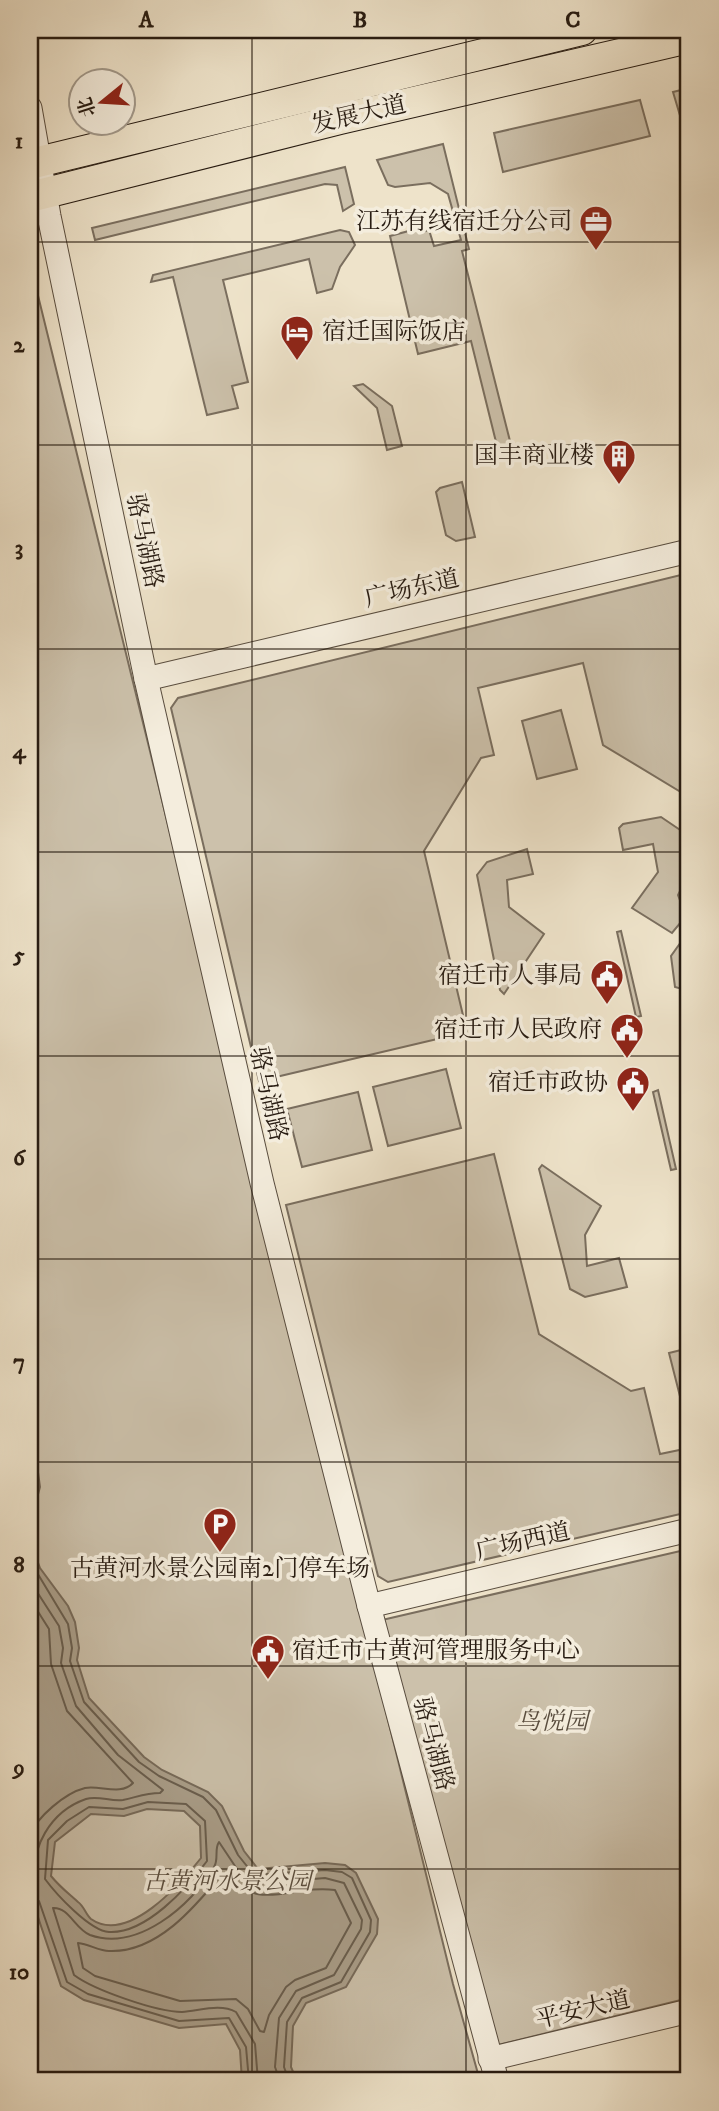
<svg xmlns="http://www.w3.org/2000/svg" width="719" height="2111" font-family="'IM FELL DW Pica','Noto Serif SC',serif">
<style>
.green{fill:#ccc1ab;stroke:#7a6e5e;stroke-width:2}
.water{fill:#aa9f8b;stroke:#766a5a;stroke-width:2;fill-rule:evenodd}
.lines{fill:none;stroke-linecap:round;stroke-linejoin:round}
.shore{stroke:#685d4e;stroke-width:2}
.minor-casing{stroke:#594d3f;stroke-width:25}
.major-casing{stroke:#271b11;stroke-width:32}
.minor{stroke:#f4eddd;stroke-width:23}
.major{stroke:#eee3ca;stroke-width:30}
.grid{fill:none;stroke:#271b11;stroke-width:2;stroke-opacity:0.55}
.labels{text-anchor:middle;dominant-baseline:central;stroke-width:7;stroke-linejoin:round;paint-order:stroke}
.street-label{font-size:24px;fill:#271b11;stroke:#f4eddd}
.poi-label{font-size:24px;fill:#271b11;stroke:#f4eddd;text-anchor:end}
.park-label{font-size:24px;font-style:italic;fill:#594d3f;stroke:#f4eddd}
.neatline{fill:none;stroke:#271b11;stroke-width:2.5}
.grid-label{font-size:23px;text-anchor:middle;font-weight:bold;fill:#271b11}
</style>
<rect width="100%" height="100%" fill="#eee3ca"/>
<filter id="stains"><feTurbulence type="fractalNoise" baseFrequency=".00286" numOctaves="4"/><feColorMatrix values="0 0 0 0 .2 0 0 0 0 .09 0 0 0 0 .02 0 0 0 .5 -.17"/></filter>
<radialGradient id="worn" r=".72"><stop offset=".6" stop-color="#630" stop-opacity="0"/><stop offset="1" stop-color="#630" stop-opacity=".3"/></radialGradient>
<g class="green">
<polygon points="689,88 689,133 684,129 673,92"/>
<polygon points="640,100 650,136 503,172 494,133"/>
<polygon points="443,144 469,249 462,251 512,449 511,453 500,458 471,341 418,354 390,236 420,228 422,232 429,230 434,246 461,240 448,194 430,183 395,187 388,185 377,160"/>
<polygon points="345,167 354,204 343,211 337,185 325,184 95,240 92,228"/>
<polygon points="340,230 349,232 355,245 340,267 332,289 317,293 309,259 223,280 248,382 232,386 238,408 207,415 173,277 151,282 153,275"/>
<polygon points="30,263 453,1984 480,2081 30,2081"/>
<polygon points="363,384 392,406 402,446 387,450 377,408 354,386"/>
<polygon points="462,482 475,537 456,541 446,535 436,492 440,488"/>
<polygon points="689,573 689,797 603,745 583,663 478,688 494,755 481,758 424,851 467,1032 259,1081 171,708 178,698"/>
<polygon points="561,710 577,769 537,779 522,721"/>
<polygon points="661,817 689,836 689,873 678,895 686,916 672,933 632,908 658,872 653,844 623,850 619,828 623,824"/>
<polygon points="527,849 533,874 507,880 509,907 544,934 504,994 500,990 477,875 487,862"/>
<polygon points="621,931 641,1016 636,1017 617,932"/>
<polygon points="686,935 689,935 689,991 675,987 671,956"/>
<polygon points="446,1069 461,1128 388,1146 373,1087"/>
<polygon points="658,1090 676,1169 671,1170 653,1092"/>
<polygon points="358,1092 372,1150 302,1167 287,1109"/>
<polygon points="494,1154 539,1334 631,1391 644,1388 660,1454 689,1448 689,1512 388,1582 378,1576 286,1205"/>
<polygon points="542,1165 601,1206 585,1235 587,1266 619,1258 627,1287 585,1297 570,1289 539,1169"/>
<polygon points="689,1348 689,1411 684,1412 669,1353"/>
<polygon points="689,1549 689,1998 498,2045 382,1620"/>
</g>
<g class="water">
<polygon points="30,1414 40,1487 30,1524"/>
<path d="M30,1541L40,1568L68,1606L75,1622L79,1648L77,1660L89,1698L144,1757L162,1770L208,1792L222,1806L244,1851L258,1869L325,1863L345,1865L356,1873L378,1919L377,1934L346,1987L306,2003L293,2026L291,2067L297,2081H242L240,2050L226,2024L179,2028L84,2000L61,1986L30,1893ZM147,1809L184,1811L200,1826L201,1858C181,1883 128,1945 91,1919C86,1915 84,1906 78,1902C68,1893 60,1887 51,1876L55,1842L91,1814L124,1816Z"/>
</g>
<g class="lines">
<g class="shore">
<polyline points="30,1561 68,1624 72,1648 70,1661 84,1702 139,1762 159,1776 203,1797 216,1810 238,1855 254,1875 325,1870 342,1872 352,1878 371,1920 370,1932 341,1982 302,1998 287,2022 284,2067 289,2081"/>
<path d="M30,1581L59,1626L63,1648L61,1663L76,1706L118,1755L163,1790L160,1793C146,1793 137,1797 123,1800C111,1802 98,1795 86,1799C51,1811 28,1849 37,1884L30,1887"/>
<path d="M30,1599L49,1629L51,1664L67,1711L133,1783C121,1796 100,1785 85,1788C65,1793 37,1817 30,1835"/>
<path d="M148,1802L186,1804L205,1821L207,1861C187,1888 146,1934 109,1932C90,1931 56,1894 45,1879L48,1840L67,1821L89,1807L123,1809Z"/>
<path d="M226,1873C259,1914 291,1884 335,1890L351,1923L326,1968L295,1980L286,1987L269,2015L264,2032L260,2031L248,2009L236,1999L180,2001L95,1976L83,1968L78,1943C89,1944 99,1951 109,1951C157,1953 195,1907 222,1874Z"/>
<polyline points="30,1896 39,1901 67,1982 88,1994 179,2021 229,2018 246,2047 249,2081"/>
<path d="M258,2081L255,2044L236,2012C220,2003 199,2011 182,2012C157,2012 94,1990 74,1975L53,1908C69,1907 75,1929 90,1935C137,1952 191,1906 214,1867C219,1859 214,1849 219,1842L241,1875L253,1884L325,1878L344,1883L362,1920L361,1929L334,1975L296,1991L279,2018L275,2067L280,2081"/>
</g>
<defs>
<g id="minor">
<polyline points="30,108 49,216 146,679 262,1183 369,1606 497,2081"/>
<polyline points="146,679 689,551"/>
<polyline points="369,1606 689,1530"/>
<polyline points="490,2059 689,2011"/>
</g>
<g id="major">
<polyline points="30,164 582,30"/>
<polyline points="30,197 340,119 689,38"/>
</g>
</defs>
<use href="#minor" class="minor-casing"/>
<use href="#major" class="major-casing"/>
<use href="#minor" class="minor"/>
<use href="#major" class="major"/>
</g>
<path class="grid" d="M252,30V2081M466,30V2081M30,242H689M30,445H689M30,649H689M30,852H689M30,1056H689M30,1259H689M30,1462H689M30,1666H689M30,1869H689"/>
<defs>
<symbol id="office-pin" viewBox="-11 -11 22 30"><path d="M0 17L-7.5 6A9.5 9.5 0 1 1 7.5 6Z" fill="#8f2418" stroke="#f4eddd"/><path d="M-6-3h4V-5.5h4V-3h4V5H-6ZM-1-4.5V-3h2v-1.5ZM-6 0V1H6V0Z" fill="#fff"/></symbol>
<symbol id="hotel-pin" viewBox="-11 -11 22 30"><path d="M0 17L-7.5 6A9.5 9.5 0 1 1 7.5 6Z" fill="#8f2418" stroke="#f4eddd"/><path d="M-6-4.5h1.5V1H6V5H4.5V3h-9V5H-6ZM-4 0a1.8 1.8 0 1 1 3.6 0ZM.5 0V-2.5h3Q6-2.5 6 0Z" fill="#fff"/></symbol>
<symbol id="building-pin" viewBox="-11 -11 22 30"><path d="M0 17L-7.5 6A9.5 9.5 0 1 1 7.5 6Z" fill="#8f2418" stroke="#f4eddd"/><path d="M-4-6H4V6H1V3H-1V6H-4ZM-2.5-4.3h1.7v1.8h-1.7ZM.8-4.3h1.7v1.8H.8ZM-2.5-1h1.7V.8h-1.7ZM.8-1h1.7V.8H.8Z" fill="#fff"/></symbol>
<symbol id="civic-pin" viewBox="-11 -11 22 30"><path d="M0 17L-7.5 6A9.5 9.5 0 1 1 7.5 6Z" fill="#8f2418" stroke="#f4eddd"/><path d="M-.6-6.5H3V-4.5H.6V-3L4-1V1h2V6H-6V1h2V-1L-.6-3ZM-1.2 2.5V6h2.4V2.5Z" fill="#fff"/></symbol>
<symbol id="parking-pin" viewBox="-11 -11 22 30"><path d="M0 17L-7.5 6A9.5 9.5 0 1 1 7.5 6Z" fill="#8f2418" stroke="#f4eddd"/><path d="M-3.5-5.5H1a3.5 3.5 0 0 1 0 7H-1V5.5H-3.5ZM-1-3.4V-.6H.8a1.4 1.4 0 0 0 0-2.8Z" fill="#fff"/></symbol>
</defs>
<g fill-rule="evenodd">
<use href="#office-pin" x="577" y="203" width="38" height="52"/>
<use href="#hotel-pin" x="278" y="313" width="38" height="52"/>
<use href="#building-pin" x="600" y="437" width="38" height="52"/>
<use href="#civic-pin" x="588" y="957" width="38" height="52"/>
<use href="#civic-pin" x="608" y="1011" width="38" height="52"/>
<use href="#civic-pin" x="614" y="1064" width="38" height="52"/>
<use href="#parking-pin" x="201" y="1505" width="38" height="52"/>
<use href="#civic-pin" x="249" y="1632" width="38" height="52"/>
</g>
<g class="labels">
<g class="street-label">
<text transform="translate(359 115) rotate(-13)">发展大道</text>
<text transform="translate(144 541) rotate(78)">骆马湖路</text>
<text transform="translate(412 589) rotate(-13)">广场东道</text>
<text transform="translate(268 1094) rotate(77)">骆马湖路</text>
<text transform="translate(523 1542) rotate(-13)">广场西道</text>
<text transform="translate(433 1744) rotate(75)">骆马湖路</text>
<text transform="translate(583 2010) rotate(-13)">平安大道</text>
</g>
<g class="poi-label">
<text x="572" y="222">江苏有线宿迁分公司</text>
<text x="322" y="332" text-anchor="start">宿迁国际饭店</text>
<text x="594" y="456">国丰商业楼</text>
<text x="582" y="976">宿迁市人事局</text>
<text x="602" y="1030">宿迁市人民政府</text>
<text x="608" y="1083">宿迁市政协</text>
<text x="220" y="1569" text-anchor="middle">古黄河水景公园南2门停车场</text>
<text x="292" y="1651" text-anchor="start">宿迁市古黄河管理服务中心</text>
</g>
<g class="park-label">
<text x="552" y="1722">鸟悦园</text>
<text x="227" y="1882">古黄河水景公园</text>
</g>
</g>
<rect width="719" height="2111" fill="none" stroke="#eee3ca" stroke-width="77"/>
<g transform="translate(102 102) rotate(252)"><circle r="33" fill="#f4eddd" stroke="#a2998b" stroke-width="2"/>
<path d="M0-5L12 26L0 18L-12 26Z" fill="#8f2418"/>
<text y="-10" font-size="19" font-weight="bold" text-anchor="middle" fill="#271b11">北</text>
</g>
<rect x="38" y="38" width="642" height="2034" class="neatline"/>
<g class="grid-label">
<text x="146" y="27">A</text>
<text x="360" y="27">B</text>
<text x="573" y="27">C</text>
<text x="19" y="148">1</text>
<text x="19" y="352">2</text>
<text x="19" y="555">3</text>
<text x="19" y="758">4</text>
<text x="19" y="962">5</text>
<text x="19" y="1165">6</text>
<text x="19" y="1369">7</text>
<text x="19" y="1572">8</text>
<text x="19" y="1775">9</text>
<text x="19" y="1979">10</text>
</g>
<rect width="100%" height="100%" filter="url(#stains)"/>
<rect width="100%" height="100%" fill="url(#worn)"/>
</svg>
